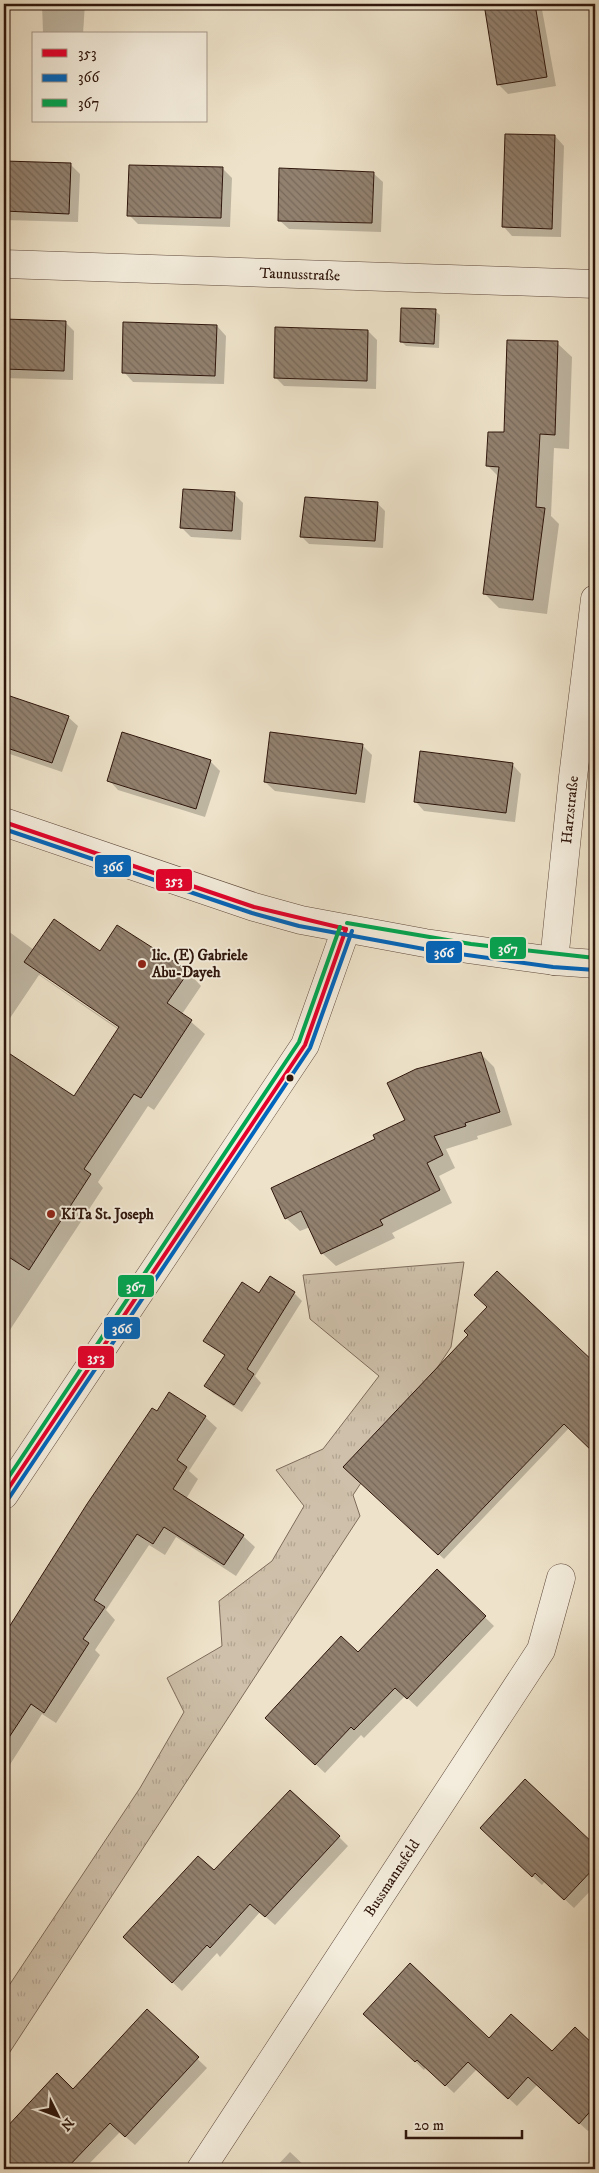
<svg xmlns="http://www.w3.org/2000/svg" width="599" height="2173" font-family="'IM FELL DW Pica',serif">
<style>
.grass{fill:url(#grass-tufts);stroke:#7e6b5b}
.shadow{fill:#0003;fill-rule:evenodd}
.building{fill:url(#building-back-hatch);stroke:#2f160c}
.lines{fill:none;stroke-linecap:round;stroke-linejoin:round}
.minor-casing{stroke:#5f493c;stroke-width:29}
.minor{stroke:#f4eddd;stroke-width:28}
.bus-1-casing{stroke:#f4eddd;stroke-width:8}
.bus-2-casing{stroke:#f4eddd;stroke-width:8}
.bus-3-casing{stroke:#f4eddd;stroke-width:8}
.bus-1{stroke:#e4002b;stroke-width:4}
.bus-2{stroke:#0065bd;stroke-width:4}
.bus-3{stroke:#00a651;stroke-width:4}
.poi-dot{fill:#8f2418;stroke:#f4eddd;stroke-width:2}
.bus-dot{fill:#2f160c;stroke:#f4eddd;stroke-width:2}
.labels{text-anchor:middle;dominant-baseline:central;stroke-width:4;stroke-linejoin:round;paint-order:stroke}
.street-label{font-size:15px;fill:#2f160c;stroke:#f4eddd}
.poi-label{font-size:15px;font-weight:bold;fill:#2f160c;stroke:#f4eddd;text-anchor:start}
.line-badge{stroke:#f4eddd;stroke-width:2}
.badge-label{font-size:14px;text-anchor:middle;font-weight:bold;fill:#fff}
</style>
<defs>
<pattern id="grass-tufts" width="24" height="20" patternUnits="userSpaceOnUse" patternTransform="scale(1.25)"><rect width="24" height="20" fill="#cec0aa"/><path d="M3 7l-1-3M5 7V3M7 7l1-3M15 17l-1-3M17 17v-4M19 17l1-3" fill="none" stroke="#b1a491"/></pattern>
<pattern id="building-back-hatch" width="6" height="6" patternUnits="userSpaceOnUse" patternTransform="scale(1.25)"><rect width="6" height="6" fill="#92816f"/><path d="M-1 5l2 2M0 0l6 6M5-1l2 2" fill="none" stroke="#78695a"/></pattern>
</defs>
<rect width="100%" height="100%" fill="#eee3ca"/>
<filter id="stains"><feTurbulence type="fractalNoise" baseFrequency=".004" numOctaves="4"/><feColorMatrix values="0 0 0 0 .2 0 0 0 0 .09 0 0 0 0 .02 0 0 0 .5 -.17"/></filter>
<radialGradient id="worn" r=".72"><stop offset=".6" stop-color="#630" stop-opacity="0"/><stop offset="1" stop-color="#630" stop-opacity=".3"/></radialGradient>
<polygon class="grass" points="464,1262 451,1347 353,1495 360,1516 4,2061 4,1993 140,1788 184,1712 167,1678 222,1646 219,1601 272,1561 304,1506 276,1470 323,1449 379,1376 310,1319 303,1275"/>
<g class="shadow">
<polygon points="42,4 85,4 83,34 45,34 43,32"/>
<polygon points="485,4 541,4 556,86 508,94 498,84"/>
<polygon points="555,136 564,146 561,237 512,236 503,226"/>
<polygon points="4,162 70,164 80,174 78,222 4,220"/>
<polygon points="223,169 232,178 230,227 138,224 129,215"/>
<polygon points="373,173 383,182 381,232 289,229 279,220"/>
<polygon points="435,311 440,315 439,348 406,346 401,341"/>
<polygon points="4,320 65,322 74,331 73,380 4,378"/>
<polygon points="217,326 226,336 224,384 133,382 124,372"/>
<polygon points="368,331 377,340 376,389 284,386 275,377"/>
<polygon points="557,343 572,357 569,449 554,448 551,516 559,524 547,614 499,608 485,594 499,477 488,466"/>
<polygon points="234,494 243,503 241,540 191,537 181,527"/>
<polygon points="377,503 385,511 383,548 309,544 301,536"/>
<polygon points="4,695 68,717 78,726 62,772 4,752"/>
<polygon points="362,745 372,755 365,803 275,791 265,782"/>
<polygon points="210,761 220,771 205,817 118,790 109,780"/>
<polygon points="512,764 521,774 515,822 424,811 415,801"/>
<path d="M4,928L34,950L100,952L188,972L201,986L182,1014L205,1034L154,1110L148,1106L98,1182L103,1188L4,1339V1056L6,1053L74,1098L119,1030L39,975L4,1027ZM40,972L125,1030L124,1032L40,975Z"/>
<polygon points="480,1053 494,1067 512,1125 477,1136 478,1139 446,1149 455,1168 439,1176 452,1203 392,1233 395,1238 336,1266 322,1253 310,1227 300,1231 286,1218 377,1139 407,1121"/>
<polygon points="497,1273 595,1364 595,1452 569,1428 444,1559 349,1471 470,1335 488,1307"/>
<polygon points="294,1293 302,1301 255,1376 261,1383 242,1412 213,1393 206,1386 226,1357 205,1340 259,1295"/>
<polygon points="157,1413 205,1417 217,1428 189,1471 198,1479 186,1499 243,1536 255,1547 236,1576 176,1537 165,1555 149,1545 106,1610 115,1620 95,1650 100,1655 56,1723 42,1714 4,1774 4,1637 88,1505"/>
<polygon points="437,1571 494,1626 417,1707 405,1696 364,1738 361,1735 325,1773 276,1727 358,1654"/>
<polygon points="525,1781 595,1847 595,1886 574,1908 545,1881 542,1885 491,1837"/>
<polygon points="339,1837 348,1846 275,1925 260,1912 220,1957 217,1953 182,1991 133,1946 214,1872"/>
<polygon points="147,2011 207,2068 135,2145 120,2132 84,2169 4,2169 4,2132 57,2075 73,2090"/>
<polygon points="373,2022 489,2039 552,2053 575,2028 595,2047 595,2131 591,2128 588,2131 537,2085 517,2106 477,2069 454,2093 426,2067 424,2070"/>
<polygon points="290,2152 308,2169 274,2169"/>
</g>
<g class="building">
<polygon points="484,4 535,4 547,77 497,85"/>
<polygon points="505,134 555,135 552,229 502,227"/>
<polygon points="4,161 71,163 69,214 4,211"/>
<polygon points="129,165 223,167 221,218 127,216"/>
<polygon points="279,168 374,172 372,223 278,221"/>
<polygon points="401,308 436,309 434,344 400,342"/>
<polygon points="4,319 66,321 64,371 4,369"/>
<polygon points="123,322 217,325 215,376 122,373"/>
<polygon points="275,327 368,330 367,381 274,378"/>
<polygon points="507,340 558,341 555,435 540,434 536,507 545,508 533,600 483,594 499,467 486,466 488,432 504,432"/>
<polygon points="183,489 235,492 232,531 180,528"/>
<polygon points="305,497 378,502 375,541 300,537"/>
<polygon points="4,694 69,716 52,763 4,747"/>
<polygon points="122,732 211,760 196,809 107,781"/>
<polygon points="270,732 363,744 356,794 264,782"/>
<polygon points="420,751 513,763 506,813 414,802"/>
<polygon points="54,919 100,951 117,925 189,971 167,1003 192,1020 141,1098 134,1094 84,1169 91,1174 29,1270 4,1254 4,1050 74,1096 119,1027 24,962"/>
<polygon points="481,1052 500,1112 465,1123 466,1126 434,1136 443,1155 427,1163 440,1190 380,1220 383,1225 321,1254 301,1211 285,1219 271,1188 375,1139 373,1135 405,1120 387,1083 416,1069"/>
<polygon points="497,1271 595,1363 595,1454 564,1424 438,1555 343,1467 468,1335 464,1331 487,1307 474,1295"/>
<polygon points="270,1276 295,1292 247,1369 254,1374 234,1405 204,1386 225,1355 203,1341 242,1282 259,1293"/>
<polygon points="169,1392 206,1416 177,1460 187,1467 173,1489 244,1535 224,1565 164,1527 153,1544 137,1534 94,1600 105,1607 83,1639 89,1643 44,1713 31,1704 4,1745 4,1635 87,1504 152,1408 157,1411"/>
<polygon points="437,1569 486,1616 407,1699 395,1688 354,1730 351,1727 315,1765 265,1718 341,1636 358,1652"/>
<polygon points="525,1779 595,1845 595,1867 564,1900 535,1873 532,1877 480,1828"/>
<polygon points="290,1790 340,1836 265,1917 250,1904 210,1948 207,1945 172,1983 123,1937 198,1856 214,1870"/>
<polygon points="410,1963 489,2038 511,2014 552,2051 575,2027 595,2046 595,2106 579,2124 528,2077 508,2099 468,2062 445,2086 417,2060 415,2062 363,2014"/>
<polygon points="147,2009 199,2057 125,2137 110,2123 66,2169 4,2169 4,2130 57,2073 73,2089"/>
</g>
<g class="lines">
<defs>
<g id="minor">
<path id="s1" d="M4,264L595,284"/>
<polyline points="4,822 254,907 301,920 425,943 554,961 595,964"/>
<path id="s2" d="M554,961L573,777L595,599"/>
<polyline points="4,1495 305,1045 346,929"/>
<path id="s3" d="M201,2169L541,1650L561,1578"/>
</g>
</defs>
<use href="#minor" class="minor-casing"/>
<use href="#minor" class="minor"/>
<defs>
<g id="bus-1">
<polyline points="4,822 254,907 346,929"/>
<polyline points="4,1495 305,1045 346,929"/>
</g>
<g id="bus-2">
<polyline points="4,829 252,913 299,926 424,949 553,967 595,970"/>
<polyline points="9,1498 310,1048 352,931"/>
</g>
<g id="bus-3">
<polyline points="347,923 471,944 595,958"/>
<polyline points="4,1484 299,1042 340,927"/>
</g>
</defs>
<use href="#bus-1" class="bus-1-casing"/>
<use href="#bus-2" class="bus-2-casing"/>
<use href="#bus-3" class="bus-3-casing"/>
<use href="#bus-1" class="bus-1"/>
<use href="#bus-2" class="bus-2"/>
<use href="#bus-3" class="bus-3"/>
</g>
<g class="poi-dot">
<circle cx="142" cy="964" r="5"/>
<circle cx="51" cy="1214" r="5"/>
</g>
<circle class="bus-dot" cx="290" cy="1078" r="4.5"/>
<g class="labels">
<g class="street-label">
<text stroke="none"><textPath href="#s1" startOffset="296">Taunusstraße</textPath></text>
<text stroke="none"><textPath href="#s2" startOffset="152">Harzstraße</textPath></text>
<text stroke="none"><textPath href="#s3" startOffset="348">Bussmannsfeld</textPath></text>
</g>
<g class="poi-label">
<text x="152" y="955">lic. (E) Gabriele<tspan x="152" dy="17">Abu-Dayeh</tspan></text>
<text x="61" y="1214">KiTa St. Joseph</text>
</g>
</g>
<g class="line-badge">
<rect x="94" y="854" width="38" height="24" rx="5" fill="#0065bd"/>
<rect x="155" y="868" width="38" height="24" rx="5" fill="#e4002b"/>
<rect x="489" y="936" width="38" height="24" rx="5" fill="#00a651"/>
<rect x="425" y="940" width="38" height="24" rx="5" fill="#0065bd"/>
<rect x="117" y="1274" width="38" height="24" rx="5" fill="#00a651"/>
<rect x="103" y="1316" width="38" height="24" rx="5" fill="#0065bd"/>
<rect x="77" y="1345" width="38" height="24" rx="5" fill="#e4002b"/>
</g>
<g class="badge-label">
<text x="113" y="871">366</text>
<text x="174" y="885">353</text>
<text x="508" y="953">367</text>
<text x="444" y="957">366</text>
<text x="136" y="1291">367</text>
<text x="122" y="1333">366</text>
<text x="96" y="1362">353</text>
</g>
<rect width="599" height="2173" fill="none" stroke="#eee3ca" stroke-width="20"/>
<rect x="5" y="5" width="589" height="2163" fill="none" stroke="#2f160c" stroke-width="2.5"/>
<rect x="10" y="10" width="579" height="2153" fill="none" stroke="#2f160c"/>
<rect x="32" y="32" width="175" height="90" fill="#f4eddd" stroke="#a59789"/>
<rect x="42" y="49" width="25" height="8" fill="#e4002b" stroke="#a59789"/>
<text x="78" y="58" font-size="15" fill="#2f160c">353</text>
<rect x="42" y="74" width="25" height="8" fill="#0065bd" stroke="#a59789"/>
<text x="78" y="82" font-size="15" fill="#2f160c">366</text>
<rect x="42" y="99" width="25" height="8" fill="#00a651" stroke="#a59789"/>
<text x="78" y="108" font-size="15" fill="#2f160c">367</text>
<g transform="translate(58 2116) rotate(132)" stroke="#f4eddd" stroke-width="4" paint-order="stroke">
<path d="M0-4L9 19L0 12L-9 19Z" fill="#2f160c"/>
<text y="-8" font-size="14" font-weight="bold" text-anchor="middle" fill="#2f160c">N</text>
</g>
<path d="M406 2130v8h116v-8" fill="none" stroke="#2f160c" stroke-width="2.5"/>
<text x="414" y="2130" font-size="15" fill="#2f160c" stroke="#f4eddd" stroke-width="4" paint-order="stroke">20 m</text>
<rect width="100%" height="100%" filter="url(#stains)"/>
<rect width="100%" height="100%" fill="url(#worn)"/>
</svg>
